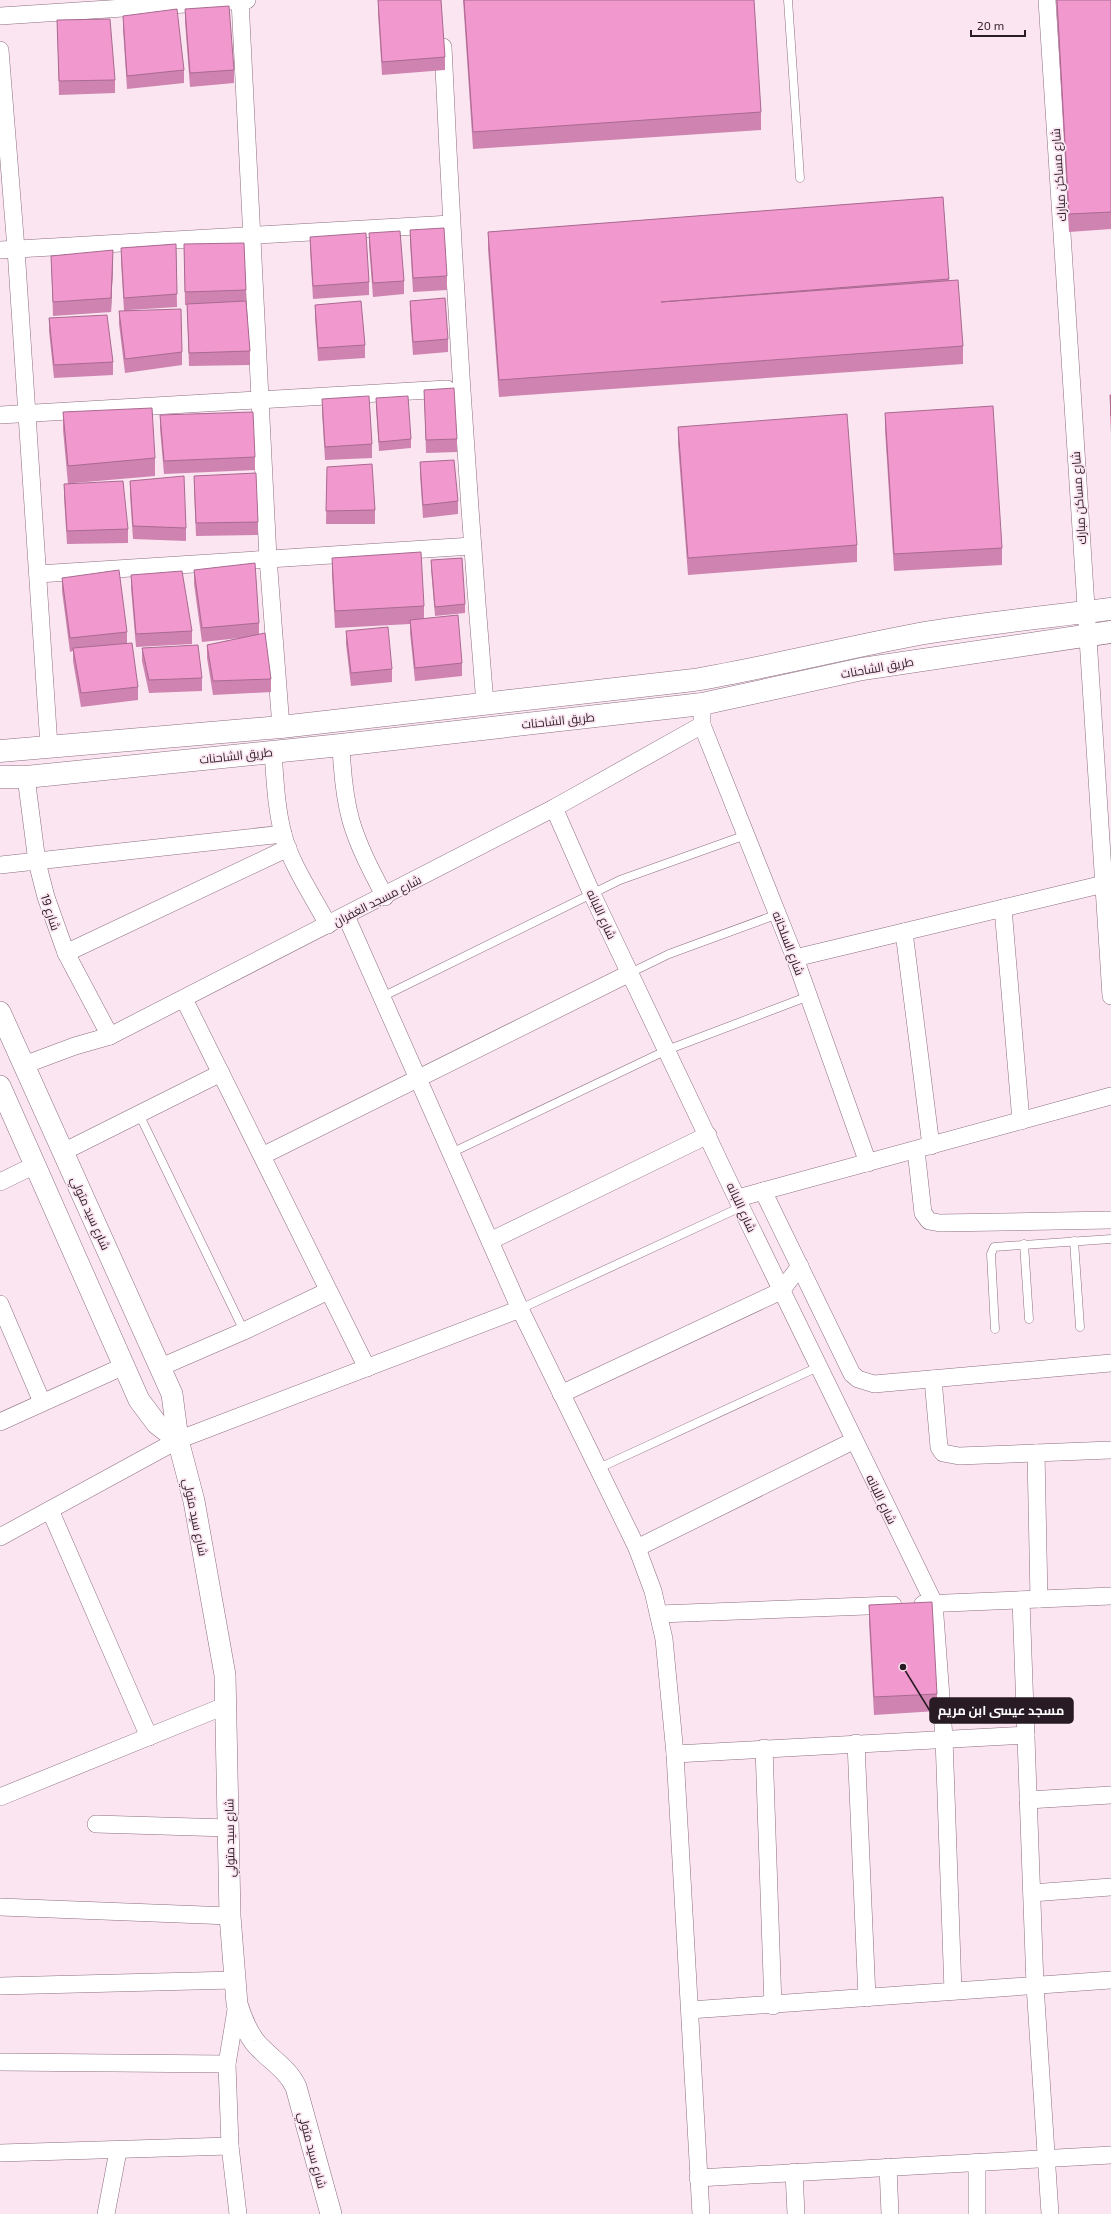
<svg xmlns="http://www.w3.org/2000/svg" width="1111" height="2214" font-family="'Exo 2',Cairo,sans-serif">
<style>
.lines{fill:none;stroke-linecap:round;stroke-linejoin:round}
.service-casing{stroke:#8d6e80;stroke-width:9}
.minor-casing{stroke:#8d6e80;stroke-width:18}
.tertiary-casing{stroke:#8d6e80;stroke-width:22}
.secondary-casing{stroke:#8d6e80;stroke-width:23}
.service{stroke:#fff;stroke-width:8}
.minor{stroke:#fff;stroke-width:17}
.tertiary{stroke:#fff;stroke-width:21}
.secondary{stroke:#fff;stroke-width:22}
.wall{fill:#cf83b1}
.shaded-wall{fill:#a96a90}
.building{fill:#f198ce;stroke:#a96a90}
.labels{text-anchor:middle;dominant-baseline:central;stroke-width:3.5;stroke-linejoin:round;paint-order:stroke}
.street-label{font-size:12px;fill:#281b23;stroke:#fbe5f1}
.leader{fill:none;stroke:#281b23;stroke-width:1.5}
.callout-dot{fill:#281b23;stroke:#fbe5f1;stroke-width:1.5}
.callout{fill:#281b23;stroke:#281b23;stroke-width:1.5}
.callout-label{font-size:13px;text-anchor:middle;font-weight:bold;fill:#fff}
</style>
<rect width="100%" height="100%" fill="#fbe5f1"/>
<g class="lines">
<defs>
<g id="service">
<polyline points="788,0 800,178"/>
<polyline points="630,973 669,954 778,914"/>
<polyline points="382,997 620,880 746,835"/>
<polyline points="139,1114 244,1331"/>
<polyline points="451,1153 667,1050 809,996"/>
<polyline points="1074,1241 1080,1327"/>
<polyline points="1024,1244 1029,1319"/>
<polyline points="520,1309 741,1207"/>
<polyline points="995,1329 991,1254 994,1247 1111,1239"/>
<polyline points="597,1469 818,1367"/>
</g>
<g id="minor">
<polyline points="240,0 268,558 281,727"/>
<polyline points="1047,0 1111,996"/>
<polyline points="0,16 247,0"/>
<path d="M443,47C453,267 467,485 485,704"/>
<polyline points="0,50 16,249 49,746"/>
<polyline points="0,250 451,224"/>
<polyline points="0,415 447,389"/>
<polyline points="38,574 472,546"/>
<polyline points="702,725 795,958 868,1163"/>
<path d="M341,745C342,770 344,796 351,821C359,848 372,872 385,897"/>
<path d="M273,752C275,779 276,807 283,834C290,863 314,898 328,925"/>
<polyline points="26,777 37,862 46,897 66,953 110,1036"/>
<polyline points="554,808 592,894 741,1207 934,1603 944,1738 953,1991"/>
<polyline points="0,865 283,834"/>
<polyline points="1003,908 1021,1121"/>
<polyline points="346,916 520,1309 637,1548 653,1591 664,1639 675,1754 701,2214"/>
<polyline points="904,932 931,1146"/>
<polyline points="66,953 288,848"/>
<polyline points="795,958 1104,884"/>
<polyline points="184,999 367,1368"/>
<polyline points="24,1065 75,1046 110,1036 554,808 702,725 702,704"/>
<polyline points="916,1150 923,1213 929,1221 940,1223 1111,1220"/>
<polyline points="63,1152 221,1073"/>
<polyline points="262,1156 630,973"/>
<polyline points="0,1182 35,1165"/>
<polyline points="763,1191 852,1374 858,1379 874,1384 1111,1363"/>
<polyline points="738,1198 1111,1096"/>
<polyline points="490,1241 708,1135"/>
<polyline points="0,1304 42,1402"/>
<polyline points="161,1367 244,1331 328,1291"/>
<polyline points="933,1379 939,1447 943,1453 959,1456 1111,1450"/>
<polyline points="561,1394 781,1291 800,1266"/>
<polyline points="0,1422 124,1366"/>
<polyline points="1036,1453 1039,1599"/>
<polyline points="50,1510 149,1737"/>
<polyline points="0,1537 178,1440 520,1309"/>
<polyline points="637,1548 853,1441"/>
<polyline points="1021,1600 1035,1985 1050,2214"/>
<polyline points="923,1604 1111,1596"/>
<polyline points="659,1614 893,1605"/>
<polyline points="856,1743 867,1998"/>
<polyline points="764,1748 773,2006"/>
<polyline points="675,1754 1026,1735"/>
<polyline points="0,1797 227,1705"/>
<polyline points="1028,1800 1111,1795"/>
<polyline points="96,1824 228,1828"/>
<polyline points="1032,1893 1111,1887"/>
<polyline points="0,1907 230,1916"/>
<polyline points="0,1986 234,1980"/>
<polyline points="237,2004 227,2064 230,2146 238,2214"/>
<polyline points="690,2010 1111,1980"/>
<polyline points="0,2062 227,2064"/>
<polyline points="0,2153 230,2146"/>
<polyline points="977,2162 977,2214"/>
<polyline points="888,2167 890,2214"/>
<polyline points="794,2172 796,2214"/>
<polyline points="698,2178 1111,2155"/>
<polyline points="106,2214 118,2151"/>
</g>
<g id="tertiary">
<path d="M0,1012L172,1394L178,1440L194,1501L225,1675L230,1916L237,2004C241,2017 246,2030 254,2041C267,2058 286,2066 296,2087L331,2214"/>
<polyline points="0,1086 139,1400 157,1424 178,1440"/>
</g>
<g id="secondary">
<path d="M0,751L281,727L694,680C770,667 844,648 919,634C983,623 1047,617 1111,609"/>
<polyline points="0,777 26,777 341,745 702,704 862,669 1111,632"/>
</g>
</defs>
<use href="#service" class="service-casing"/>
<use href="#minor" class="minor-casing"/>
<use href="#tertiary" class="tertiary-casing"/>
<use href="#secondary" class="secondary-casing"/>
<use href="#service" class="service"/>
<use href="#minor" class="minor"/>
<use href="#tertiary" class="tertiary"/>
<use href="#secondary" class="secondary"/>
</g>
<g class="wall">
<polygon points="378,0 445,57 445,70 382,75 378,13"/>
<polygon points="463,0 754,0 761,112 761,130 473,149"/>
<polygon points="1056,0 1111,0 1111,229 1069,232"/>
<polygon points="185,9 234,70 234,83 190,87 185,22"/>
<polygon points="123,16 184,70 184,83 127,89 123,29"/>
<polygon points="57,20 115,80 115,93 59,95"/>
<polygon points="943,197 949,281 963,346 963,364 499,397 488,249 488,232"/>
<polygon points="410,230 447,276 447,290 413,292 410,243"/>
<polygon points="369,233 404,281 404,294 373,297 369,246"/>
<polygon points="310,237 369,282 369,295 313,299 310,250"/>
<polygon points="176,244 177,307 129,310 182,352 182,365 125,373 119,324 119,311 124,311 121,261 121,248"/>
<polygon points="184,244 246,290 246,301 250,351 250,365 189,366 187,305 185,305"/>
<polygon points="51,256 113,263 111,312 53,316"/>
<polygon points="410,301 448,339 448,352 413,355 410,314"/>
<polygon points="315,305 365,345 365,358 318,361 315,318"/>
<polygon points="49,318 113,362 113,375 54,378 49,331"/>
<polygon points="424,390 457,439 457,452 426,453"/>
<polygon points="1110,395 1111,395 1111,434 1110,413"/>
<polygon points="376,398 411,439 411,448 379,451 376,407"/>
<polygon points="322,399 372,444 372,458 325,460 322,412"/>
<polygon points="63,412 155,458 155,476 74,483 128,529 128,543 67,544 64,497 64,484 68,484 63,430"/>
<polygon points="885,413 1002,548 1002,565 894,571 885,430"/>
<polygon points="160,415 255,457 255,470 164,474 160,429"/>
<polygon points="678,427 857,545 857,562 688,575 678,444"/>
<polygon points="420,462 458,501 458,514 423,518 420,475"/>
<polygon points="327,467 375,510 375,524 326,524"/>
<polygon points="194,476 258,522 258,535 196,536 194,489"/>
<polygon points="130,481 186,528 186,541 133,539 130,495"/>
<polygon points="332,558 424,606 424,618 462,663 462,676 415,681 410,633 410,624 335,628 332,575"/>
<polygon points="431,560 465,604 465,613 435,616 431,569"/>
<polygon points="194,570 259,623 259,634 271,679 271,692 213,695 207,658 207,645 240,638 202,642 194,584"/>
<polygon points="131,575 192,631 192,644 136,647 131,588"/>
<polygon points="62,578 127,632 127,644 138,687 138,700 81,707 73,661 73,651 70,652 62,591"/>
<polygon points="346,631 392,669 392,682 351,686 346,644"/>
<polygon points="142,648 202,678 202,691 149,693 142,661"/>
<polygon points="869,1605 937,1694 937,1711 874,1715 869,1622"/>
</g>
<polygon class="shaded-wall" points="113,250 113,263 111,312 111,298"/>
<g class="building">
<polygon points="378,0 441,0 445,57 382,62"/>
<polygon points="464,0 754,0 761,112 473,132"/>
<polygon points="1057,0 1111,0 1111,212 1069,214"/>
<polygon points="229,6 234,70 190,73 185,9"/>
<polygon points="177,9 184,70 127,76 123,16"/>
<polygon points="110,19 115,80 59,81 57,20"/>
<polygon points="943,197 949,279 661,302 958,280 963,346 499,380 488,232"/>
<polygon points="444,228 447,276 413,278 410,230"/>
<polygon points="400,231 404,281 373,283 369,233"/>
<polygon points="366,233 369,282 313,286 310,237"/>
<polygon points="244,243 246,290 185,292 184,244"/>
<polygon points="176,244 177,294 124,298 121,248"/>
<polygon points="113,250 111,298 53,302 51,256"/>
<polygon points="445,298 448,339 413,342 410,301"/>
<polygon points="246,301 250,351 189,353 187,304"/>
<polygon points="361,301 365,345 318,348 315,305"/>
<polygon points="181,309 182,352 125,359 119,311"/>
<polygon points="107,315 113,362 54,365 49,318"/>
<polygon points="454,388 457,439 426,440 424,390"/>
<polygon points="1110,395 1111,395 1111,416"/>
<polygon points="369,396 372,444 325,447 322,399"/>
<polygon points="408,396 411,439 379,442 376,398"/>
<polygon points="993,406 1002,548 894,554 885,413"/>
<polygon points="152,408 155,458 68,466 63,412"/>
<polygon points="253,412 255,457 164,461 160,415"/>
<polygon points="847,414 857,545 688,558 678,427"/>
<polygon points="454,460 458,501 423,505 420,462"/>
<polygon points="372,464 375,510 326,511 327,467"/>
<polygon points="256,473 258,522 196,523 194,476"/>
<polygon points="184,476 186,528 133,526 130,481"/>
<polygon points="123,481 128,529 67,531 64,484"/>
<polygon points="421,552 424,606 335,611 332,558"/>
<polygon points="462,558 465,604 435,607 431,560"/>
<polygon points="255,563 259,623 202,628 194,570"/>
<polygon points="119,570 127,632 70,638 62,578"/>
<polygon points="182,571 192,631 136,634 131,575"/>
<polygon points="458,615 462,663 415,668 410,620"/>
<polygon points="388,627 392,669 351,673 346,631"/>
<polygon points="265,633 271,679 213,681 207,645"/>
<polygon points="132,643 138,687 81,693 73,648"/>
<polygon points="198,645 202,678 149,680 142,648"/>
<polygon points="932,1602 937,1694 874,1697 869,1605"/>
</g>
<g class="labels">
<g class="street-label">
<text transform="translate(1058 175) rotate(-94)">شارع مساكن مبارك</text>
<text transform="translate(1078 498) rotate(-94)">شارع مساكن مبارك</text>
<text transform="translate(877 667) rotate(-10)">طريق الشاحنات</text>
<text transform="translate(558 720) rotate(-6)">طريق الشاحنات</text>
<text transform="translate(236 755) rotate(-6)">طريق الشاحنات</text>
<text transform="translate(377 900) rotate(-27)">شارع مسجد الغفران</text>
<text transform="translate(51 912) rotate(72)">شارع 19</text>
<text transform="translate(602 914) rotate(65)">شارع اللبانه</text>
<text transform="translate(789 943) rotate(69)">شارع السلخانه</text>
<text transform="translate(742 1207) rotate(65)">شارع اللبانه</text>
<text transform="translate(91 1213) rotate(66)">شارع سيد متولي</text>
<text transform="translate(882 1499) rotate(64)">شارع اللبانه</text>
<text transform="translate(196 1517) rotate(78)">شارع سيد متولي</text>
<text transform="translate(229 1838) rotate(-91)">شارع سيد متولي</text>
<text transform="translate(313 2150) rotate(75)">شارع سيد متولي</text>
</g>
</g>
<path class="leader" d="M903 1667L930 1711"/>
<circle class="callout-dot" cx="903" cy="1667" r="4"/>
<rect class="callout" x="930" y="1698" width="143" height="25" rx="4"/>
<g class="callout-label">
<text x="1001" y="1715">مسجد عيسى ابن مريم</text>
</g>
<path d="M971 30v6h54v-6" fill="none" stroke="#281b23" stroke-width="2"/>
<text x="977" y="30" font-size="12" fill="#281b23" stroke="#fbe5f1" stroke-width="3" paint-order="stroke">20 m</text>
</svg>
